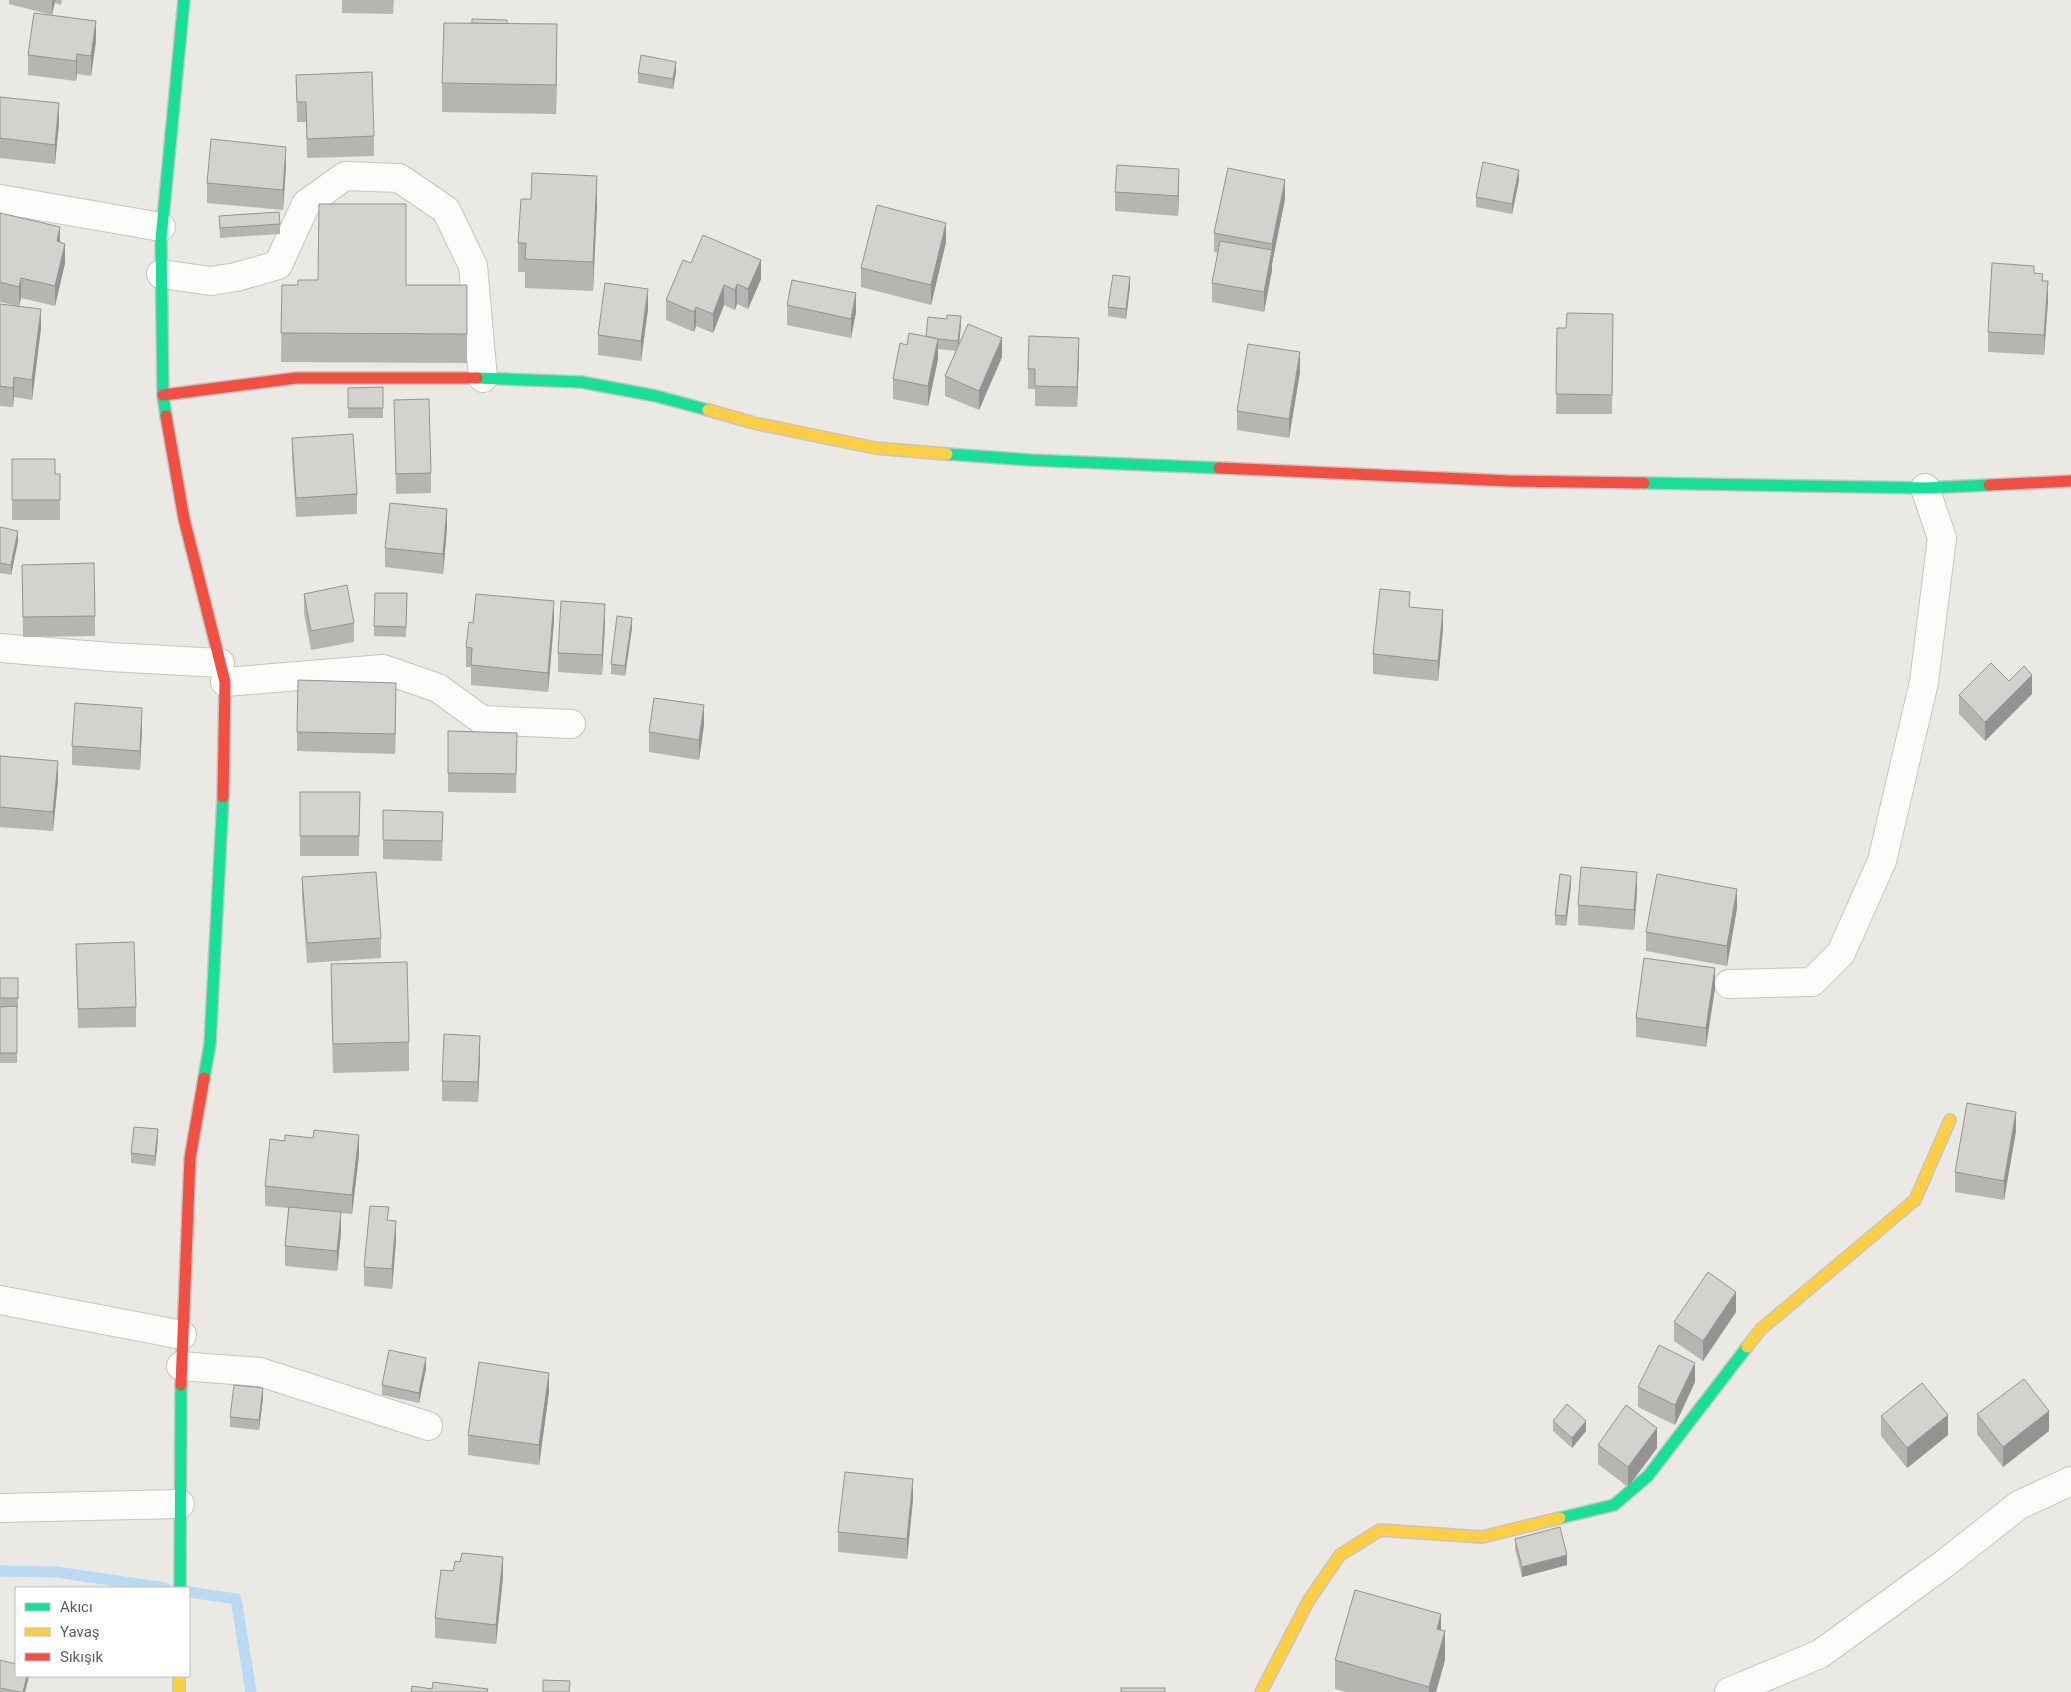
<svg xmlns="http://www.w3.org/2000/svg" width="2071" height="1692" font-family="Roboto,sans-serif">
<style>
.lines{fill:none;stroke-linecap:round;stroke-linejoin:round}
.stream{stroke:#bad9f2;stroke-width:11}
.street-casing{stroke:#c5c5c5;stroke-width:30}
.fast-casing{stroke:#c5c5c5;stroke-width:14}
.slow-casing{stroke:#c5c5c5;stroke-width:14}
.jam-casing{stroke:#c5c5c5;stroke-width:14}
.street{stroke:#fcfcfb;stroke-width:28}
.fast{stroke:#16e098;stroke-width:11}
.slow{stroke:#ffcf43;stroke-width:11}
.jam{stroke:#f24e42;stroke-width:11}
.wall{fill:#b5b5b2}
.shaded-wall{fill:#949391}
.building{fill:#d3d2cf;stroke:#949391}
</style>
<rect width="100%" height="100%" fill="#eae9e4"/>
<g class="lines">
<g class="stream">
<polyline points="0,1571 56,1572 166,1588"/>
<polyline points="189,1592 236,1599 251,1692"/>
</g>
<defs>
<g id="street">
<polyline points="0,199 161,227"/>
<polyline points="161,274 211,281 236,277 278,265 306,204 345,176 399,178 446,210 473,266 483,378"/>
<polyline points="0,648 110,657 220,663"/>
<polyline points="225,682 383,669 438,688 482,720 571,724"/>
<polyline points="1729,984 1812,982 1841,953 1882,861 1924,682 1942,538 1925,488"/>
<polyline points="0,1300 182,1335"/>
<polyline points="181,1366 260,1372 428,1426"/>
<polyline points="0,1508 180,1504"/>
<polyline points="1729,1692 1820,1654 1944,1564 2019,1505 2071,1481"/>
</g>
<g id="fast">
<polyline points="477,378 581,382 656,396 708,410"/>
<polyline points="166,416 163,395 161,239 184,0"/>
<polyline points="947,454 1030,460 1219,468"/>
<polyline points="1644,483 1925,488 1989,485"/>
<polyline points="204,1078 210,1044 223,797"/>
<polyline points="1560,1518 1614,1505 1648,1476 1747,1347"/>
<polyline points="180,1588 181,1385"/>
</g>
<g id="slow">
<polyline points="708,410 754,423 875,448 947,454"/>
<polyline points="1747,1347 1761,1329 1915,1200 1950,1120"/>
<polyline points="179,1676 179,1692"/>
<polyline points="1261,1692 1309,1600 1340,1555 1380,1530 1482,1537 1560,1518"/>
</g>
<g id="jam">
<polyline points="163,395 296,378 477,378"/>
<polyline points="166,416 184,519 225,682 223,797"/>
<polyline points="1219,468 1510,481 1644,483"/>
<polyline points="1989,485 2071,481"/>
<polyline points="181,1385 190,1158 204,1078"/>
</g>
</defs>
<use href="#street" class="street-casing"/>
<use href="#fast" class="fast-casing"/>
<use href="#slow" class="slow-casing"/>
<use href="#jam" class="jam-casing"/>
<use href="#street" class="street"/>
<use href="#fast" class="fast"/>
<use href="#slow" class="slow"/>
<use href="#jam" class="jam"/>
</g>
<g class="wall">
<polygon points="9,0 62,0 61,5 55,3 52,15 9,4"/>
<polygon points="342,0 394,0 393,14 342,13"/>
<polygon points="507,24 557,53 556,114 442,112 442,83"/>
<polygon points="96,41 91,76 77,74 76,81 28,75 28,55"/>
<polygon points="676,72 673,89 638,83 638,73"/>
<polygon points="296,75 374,136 374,156 307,158 306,122 297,122"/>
<polygon points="0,97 59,123 55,164 0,158"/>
<polygon points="286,166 283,210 207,203 207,183"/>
<polygon points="1519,180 1512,214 1476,207 1476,197"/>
<polygon points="1179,189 1178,216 1115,211 1115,192"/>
<polygon points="1285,199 1272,264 1272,270 1264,312 1212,302 1212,283 1218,253 1214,252 1214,233"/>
<polygon points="597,205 593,291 525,288 525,272 518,272 518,243"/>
<polygon points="0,213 60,242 65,263 55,306 21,298 19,306 41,328 32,400 14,397 13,407 0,406 0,304 18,306 0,302"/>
<polygon points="219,216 280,224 280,234 220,238"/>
<polygon points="946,242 931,305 861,287 861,268"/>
<polygon points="691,263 761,279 748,309 737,304 735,310 724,305 713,333 696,326 694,332 666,320 666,300"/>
<polygon points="2034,273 2043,281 2048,301 2044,355 1988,352 1988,332"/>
<polygon points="282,285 467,285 467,363 281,362"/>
<polygon points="1130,287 1126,319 1108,316 1108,307"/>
<polygon points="787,305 856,312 851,338 787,325"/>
<polygon points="648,309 641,361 598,355 598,335"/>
<polygon points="961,326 959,345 1002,357 979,410 945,396 945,376 956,351 938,349 938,359 928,406 893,399 893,379 907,345 926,336"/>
<polygon points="1557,328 1613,334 1612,414 1556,414"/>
<polygon points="1079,357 1077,407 1035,406 1035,389 1028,389 1028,369"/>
<polygon points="1300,372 1289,438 1237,430 1237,411"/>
<polygon points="383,387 383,418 348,418 348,388"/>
<polygon points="394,400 431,473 431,493 396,494"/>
<polygon points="292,438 357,494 357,514 296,517 292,458"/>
<polygon points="12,459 55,474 60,474 60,520 12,520"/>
<polygon points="0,527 18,541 11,575 0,573"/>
<polygon points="447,528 443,574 385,567 385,548"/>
<polygon points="22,565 95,616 95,636 23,637"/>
<polygon points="407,593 406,637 374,636 374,626"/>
<polygon points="304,594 354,623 354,642 311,650 304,613"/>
<polygon points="1410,607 1443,629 1438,681 1373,674 1373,654"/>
<polygon points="554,621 548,692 471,685 471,667 466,667 466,647 473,623"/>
<polygon points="605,624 602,675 558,672 558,653"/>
<polygon points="632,628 625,676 611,674 611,664"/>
<polygon points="2009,681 2032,694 1985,741 1959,714 1959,695"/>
<polygon points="396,703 395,754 297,751 297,732"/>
<polygon points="704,725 699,760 649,752 649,732"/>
<polygon points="142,728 140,770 72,765 72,746"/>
<polygon points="448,731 517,733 516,793 448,792"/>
<polygon points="0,756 58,780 53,831 0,827"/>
<polygon points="300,792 360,792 359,856 300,856"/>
<polygon points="383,810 443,831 442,861 383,859"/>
<polygon points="302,877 381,938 381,958 307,963 302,897"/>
<polygon points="1571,886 1566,926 1555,925 1555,915"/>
<polygon points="1637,892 1634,930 1578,925 1578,905"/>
<polygon points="1737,908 1727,966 1646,951 1646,932"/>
<polygon points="76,944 136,1007 136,1027 78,1028"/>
<polygon points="331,964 409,1042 409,1071 333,1073 331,993"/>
<polygon points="0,978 18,978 18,1008 17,1008 17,1063 0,1063"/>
<polygon points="1715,988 1706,1047 1636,1037 1636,1018"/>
<polygon points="480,1055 478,1102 442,1101 442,1081"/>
<polygon points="2016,1131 2004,1200 1955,1192 1955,1172"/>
<polygon points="158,1139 155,1166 131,1163 131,1153"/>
<polygon points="359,1155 352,1214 341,1213 341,1232 337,1271 285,1266 285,1246 288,1208 265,1206 265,1186"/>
<polygon points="389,1221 396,1241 392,1289 364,1286 364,1267"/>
<polygon points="1736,1312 1703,1361 1674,1341 1674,1322"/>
<polygon points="426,1368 419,1403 382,1395 382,1385"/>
<polygon points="1695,1382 1675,1425 1638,1407 1638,1387"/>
<polygon points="549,1392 539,1465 468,1455 468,1435"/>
<polygon points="263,1398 259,1430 230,1427 230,1417"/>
<polygon points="1977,1414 2049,1431 2003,1467 1977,1434"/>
<polygon points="1881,1416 1948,1435 1907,1468 1881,1436"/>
<polygon points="1553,1421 1586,1431 1572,1448 1553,1431"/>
<polygon points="1598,1445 1657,1448 1628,1487 1598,1464"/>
<polygon points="913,1499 907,1559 838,1552 838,1532"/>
<polygon points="1515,1539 1567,1565 1522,1577 1515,1549"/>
<polygon points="460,1562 503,1577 496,1644 435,1638 435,1618 453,1571"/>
<polygon points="0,1660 29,1676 25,1692 0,1692"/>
<polygon points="1335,1660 1445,1660 1436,1692 1346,1692 1335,1689"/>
</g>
<g class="shaded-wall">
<polygon points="52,0 55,0 52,15"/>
<polygon points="96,21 96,41 91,76 91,56"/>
<polygon points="557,24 557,53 556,114 556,85"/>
<polygon points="77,54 77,74 76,81 76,61"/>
<polygon points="676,62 676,72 673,89 673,79"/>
<polygon points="59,103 59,123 55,164 55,145"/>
<polygon points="286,147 286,166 283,210 283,190"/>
<polygon points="1179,169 1179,189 1178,216 1178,196"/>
<polygon points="1519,170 1519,180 1512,214 1512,204"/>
<polygon points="597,176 597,205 593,291 593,262"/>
<polygon points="1285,180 1285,199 1272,264 1272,244"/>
<polygon points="946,223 946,242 931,305 931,285"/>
<polygon points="60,227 60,247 57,241"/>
<polygon points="65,244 65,263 55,306 55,286"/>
<polygon points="1272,250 1272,270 1264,312 1264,292"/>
<polygon points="761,260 761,279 748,309 748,289"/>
<polygon points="1130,277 1130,287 1126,319 1126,309"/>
<polygon points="21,278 21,298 19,306 19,287"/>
<polygon points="2048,281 2048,301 2044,355 2044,335"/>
<polygon points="737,284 737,304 735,310 735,290"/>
<polygon points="724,285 724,305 713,333 713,314"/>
<polygon points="648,289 648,309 641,361 641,341"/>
<polygon points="856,293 856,312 851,338 851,319"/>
<polygon points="696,307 696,326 694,332 694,312"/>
<polygon points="41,309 41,328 32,400 32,380"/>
<polygon points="961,316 961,326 958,351 958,341"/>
<polygon points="1002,338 1002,357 979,410 979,391"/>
<polygon points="1079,338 1079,357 1077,407 1077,387"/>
<polygon points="938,339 938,359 928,406 928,386"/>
<polygon points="1300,352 1300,372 1289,438 1289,419"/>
<polygon points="14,377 14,397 13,407 13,388"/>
<polygon points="447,509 447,528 443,574 443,554"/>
<polygon points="18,531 18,541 11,575 11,565"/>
<polygon points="554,601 554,621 548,692 548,673"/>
<polygon points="605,604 605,624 602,675 602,655"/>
<polygon points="1443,610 1443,629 1438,681 1438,661"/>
<polygon points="632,618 632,628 625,676 625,666"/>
<polygon points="2032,675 2032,694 1985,741 1985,722"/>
<polygon points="396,683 396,703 395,754 395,734"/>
<polygon points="704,705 704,725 699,760 699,740"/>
<polygon points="142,708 142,728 140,770 140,751"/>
<polygon points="58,761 58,780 53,831 53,812"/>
<polygon points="1637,872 1637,892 1634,930 1634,910"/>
<polygon points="1571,876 1571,886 1566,926 1566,916"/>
<polygon points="1737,889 1737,908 1727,966 1727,946"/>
<polygon points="1715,968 1715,988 1706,1047 1706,1028"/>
<polygon points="480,1036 480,1055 478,1102 478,1082"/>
<polygon points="2016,1112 2016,1131 2004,1200 2004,1181"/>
<polygon points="158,1129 158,1139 155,1166 155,1156"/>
<polygon points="359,1135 359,1155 352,1214 352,1195"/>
<polygon points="341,1212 341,1232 337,1271 337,1251"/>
<polygon points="396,1221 396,1241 392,1289 392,1269"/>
<polygon points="1736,1292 1736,1312 1703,1361 1703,1341"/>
<polygon points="426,1358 426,1368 419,1403 419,1393"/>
<polygon points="1695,1363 1695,1382 1675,1425 1675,1405"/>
<polygon points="549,1373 549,1392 539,1465 539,1445"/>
<polygon points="263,1388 263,1398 259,1430 259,1420"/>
<polygon points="2049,1411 2049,1431 2003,1467 2003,1447"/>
<polygon points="1948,1415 1948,1435 1907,1468 1907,1448"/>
<polygon points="1586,1421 1586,1431 1572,1448 1572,1438"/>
<polygon points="1657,1428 1657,1448 1628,1487 1628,1467"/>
<polygon points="913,1479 913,1499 907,1559 907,1539"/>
<polygon points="1567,1555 1567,1565 1522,1577 1522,1567"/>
<polygon points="503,1557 503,1577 496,1644 496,1625"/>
<polygon points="1441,1614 1441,1643 1437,1629"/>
<polygon points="1445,1631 1445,1660 1436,1692 1429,1692 1429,1687"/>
<polygon points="27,1676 29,1676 25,1692 23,1692"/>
</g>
<g class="building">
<polygon points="34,13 96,21 91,56 77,54 76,61 28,55"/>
<polygon points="472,19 507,20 507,24 472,23"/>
<polygon points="444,23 557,24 556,85 442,83"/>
<polygon points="641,55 676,62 673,79 638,73"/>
<polygon points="372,72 374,136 307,139 306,102 297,102 296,75"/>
<polygon points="0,97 59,103 55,145 0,138"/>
<polygon points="211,139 286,147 283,190 207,183"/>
<polygon points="1483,162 1519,170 1512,204 1476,197"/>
<polygon points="1117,165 1179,169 1178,196 1115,192"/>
<polygon points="1228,168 1285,180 1272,244 1214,233"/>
<polygon points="532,173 597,176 593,262 525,259 526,243 518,243 521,199 531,199"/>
<polygon points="319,204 406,204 406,285 467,285 467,334 281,333 282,285 298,285 298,280 318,280"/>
<polygon points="877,205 946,223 931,285 861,268"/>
<polygon points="279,212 280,224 220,228 219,216"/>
<polygon points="0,213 60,227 57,241 65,244 55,286 21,278 19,287 0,282"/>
<polygon points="703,235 761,260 748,289 737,284 735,290 724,285 713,314 696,307 694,312 666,300 683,260 691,263"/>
<polygon points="1220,241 1272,250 1264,292 1212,283"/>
<polygon points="1992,263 2034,266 2034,273 2043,274 2042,281 2048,281 2044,335 1988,332"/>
<polygon points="1113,275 1130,277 1126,309 1108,307"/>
<polygon points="792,280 856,293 851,319 787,305"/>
<polygon points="605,283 648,289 641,341 598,335"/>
<polygon points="0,304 41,309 32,380 14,377 13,388 0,386"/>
<polygon points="1567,313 1613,314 1612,395 1556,394 1557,328 1566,328"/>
<polygon points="947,315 961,316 958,341 938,339 926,336 928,317 947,319"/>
<polygon points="968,324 1002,338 979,391 945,376"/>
<polygon points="909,333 938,339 928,386 893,379 900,343 907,345"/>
<polygon points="1029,336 1079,338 1077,387 1035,386 1035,369 1028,369"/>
<polygon points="1248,344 1300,352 1289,419 1237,411"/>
<polygon points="383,387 383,408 348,408 348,388"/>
<polygon points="429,399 431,473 396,474 394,400"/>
<polygon points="353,434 357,494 296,498 292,438"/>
<polygon points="12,459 55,459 55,474 60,474 60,500 12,500"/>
<polygon points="390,503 447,509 443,554 385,548"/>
<polygon points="0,527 18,531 11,565 0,563"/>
<polygon points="94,563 95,616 23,617 22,565"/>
<polygon points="347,585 354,623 311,631 304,594"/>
<polygon points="1380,589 1410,592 1409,607 1443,610 1438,661 1373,654"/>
<polygon points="375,593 407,593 406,627 374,626"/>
<polygon points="476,594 554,601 548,673 471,665 472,648 466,647 469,622 473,623"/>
<polygon points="561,601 605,604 602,655 558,653"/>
<polygon points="617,616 632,618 625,666 611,664"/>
<polygon points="1991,663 2009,681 2024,666 2032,675 1985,722 1959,695"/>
<polygon points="298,680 396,683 395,734 297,732"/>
<polygon points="654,698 704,705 699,740 649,732"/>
<polygon points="75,703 142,708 140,751 72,746"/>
<polygon points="448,731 517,733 516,774 448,773"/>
<polygon points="0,756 58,761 53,812 0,807"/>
<polygon points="300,792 360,792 359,836 300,836"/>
<polygon points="383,810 443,812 442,841 383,840"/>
<polygon points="1581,867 1637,872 1634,910 1578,905"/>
<polygon points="376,872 381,938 307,943 302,877"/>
<polygon points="1560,874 1571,876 1566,916 1555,915"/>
<polygon points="1657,874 1737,889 1727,946 1646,932"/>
<polygon points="134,942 136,1007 78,1009 76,944"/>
<polygon points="1644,958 1715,968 1706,1028 1636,1018"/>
<polygon points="407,962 409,1042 333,1044 331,964"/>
<rect x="0" y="978" width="18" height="20"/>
<polygon points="17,1006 17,1053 0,1053 0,1007"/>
<polygon points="444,1034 480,1036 478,1082 442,1081"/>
<polygon points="1967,1103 2016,1112 2004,1181 1955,1172"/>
<polygon points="134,1127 158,1129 155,1156 131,1153"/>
<polygon points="314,1130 359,1135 352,1195 265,1186 270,1139 285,1141 285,1135 313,1138"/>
<polygon points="370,1206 389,1207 387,1220 396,1221 392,1269 364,1267"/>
<polygon points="289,1207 341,1212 337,1251 285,1246"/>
<polygon points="1708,1272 1736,1292 1703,1341 1674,1322"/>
<polygon points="1659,1345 1695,1363 1675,1405 1638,1387"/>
<polygon points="389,1350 426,1358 419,1393 382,1385"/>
<polygon points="479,1362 549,1373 539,1445 468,1435"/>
<polygon points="2024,1379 2049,1411 2003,1447 1977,1414"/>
<polygon points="1922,1383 1948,1415 1907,1448 1881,1416"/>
<polygon points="234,1385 263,1388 259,1420 230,1417"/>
<polygon points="1567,1404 1586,1421 1572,1438 1553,1421"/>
<polygon points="1626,1405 1657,1428 1628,1467 1598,1445"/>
<polygon points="845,1472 913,1479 907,1539 838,1532"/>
<polygon points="1560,1527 1567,1555 1522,1567 1515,1539"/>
<polygon points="462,1553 503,1557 496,1625 435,1618 441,1570 453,1571 455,1561 460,1562"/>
<polygon points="1355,1590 1441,1614 1437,1629 1445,1631 1429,1687 1335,1660"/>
<polygon points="0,1660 16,1664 16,1676 27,1676 23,1692 19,1692 0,1688"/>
<polygon points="543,1680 570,1681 569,1692 543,1692"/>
<polygon points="433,1682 488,1689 487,1692 411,1692 412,1686 432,1689"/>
<rect x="1121" y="1688" width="44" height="4"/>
</g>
<rect x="15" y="1587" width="175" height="90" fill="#ffffff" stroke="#bdbec0"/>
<rect x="25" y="1603" width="25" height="8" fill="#16e098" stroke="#bdbec0"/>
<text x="60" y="1612" font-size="15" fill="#5a5d62">Akıcı</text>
<rect x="25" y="1628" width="25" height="8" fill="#ffcf43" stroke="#bdbec0"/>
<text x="60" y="1637" font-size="15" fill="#5a5d62">Yavaş</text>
<rect x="25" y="1653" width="25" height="8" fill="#f24e42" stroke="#bdbec0"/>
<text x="60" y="1662" font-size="15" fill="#5a5d62">Sıkışık</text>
</svg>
